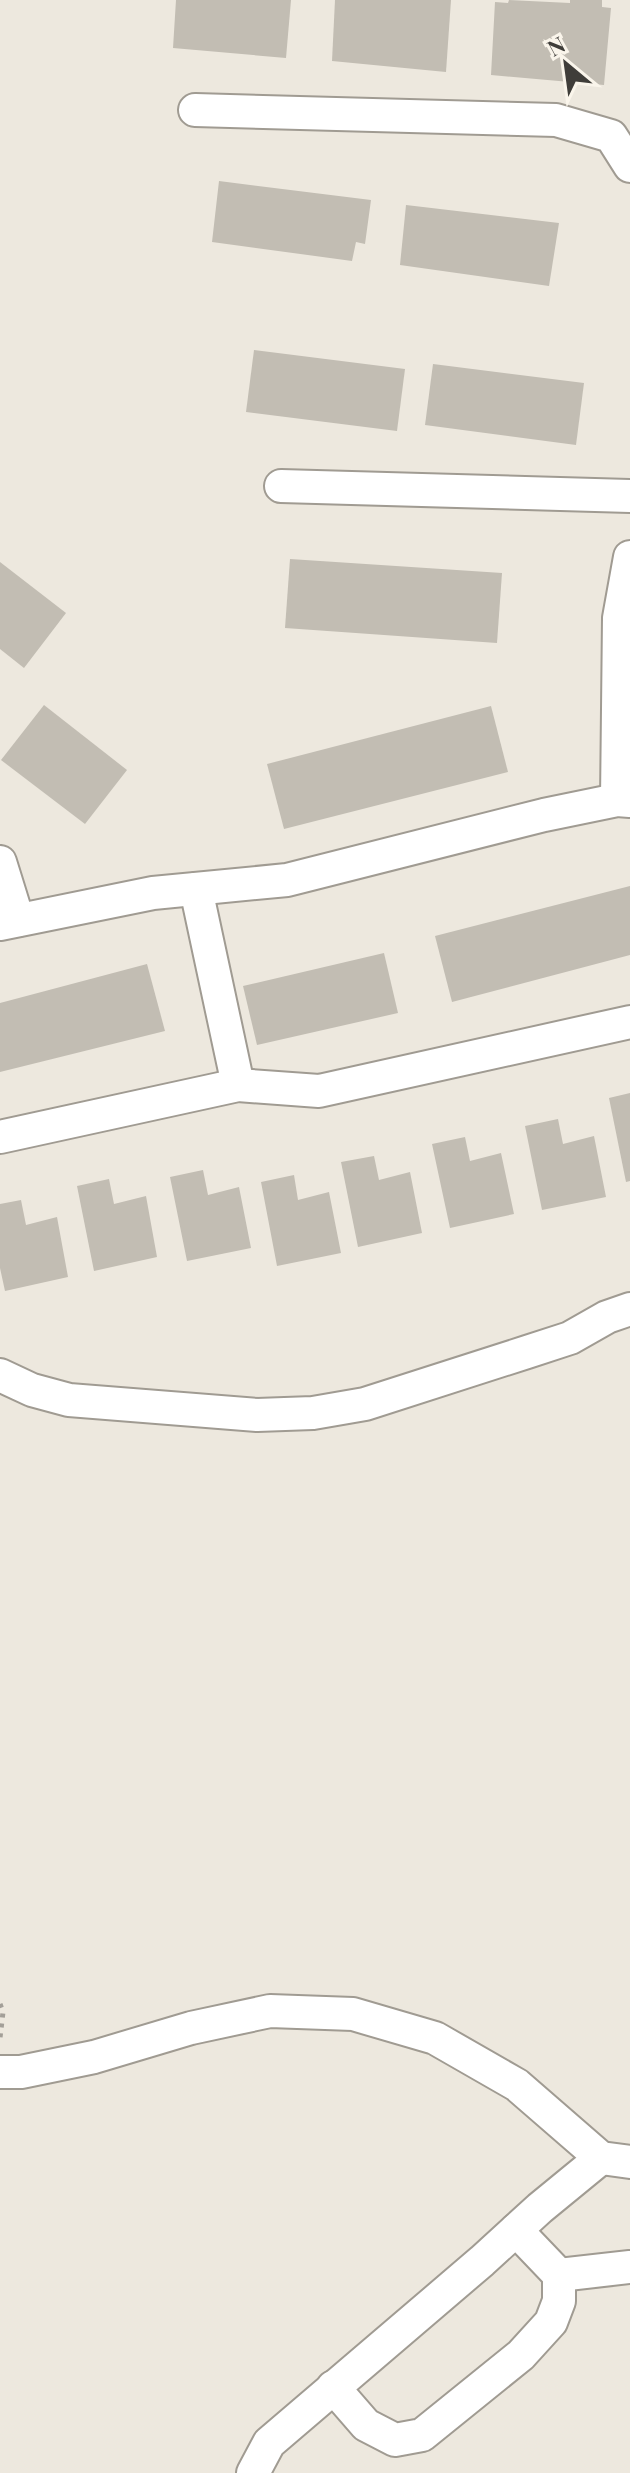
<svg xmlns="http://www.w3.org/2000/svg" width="630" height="2473" font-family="'Playfair Display',serif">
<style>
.building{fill:#c2bdb3}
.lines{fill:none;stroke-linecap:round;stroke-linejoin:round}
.street-casing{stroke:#a09b92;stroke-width:36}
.path{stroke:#a39f98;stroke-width:5;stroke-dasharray:4 6;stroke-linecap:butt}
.street{stroke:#fff;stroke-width:32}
</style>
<rect width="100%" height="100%" fill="#ede8de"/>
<g class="building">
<polygon points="176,0 291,0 286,58 173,48"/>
<polygon points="335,0 451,0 446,72 332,61"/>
<polygon points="509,0 570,3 570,0 602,0 602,7 611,8 604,85 491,75 495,2 508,3"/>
<polygon points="219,181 371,200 365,244 356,242 352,261 212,242"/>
<polygon points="406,205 559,223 549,286 400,265"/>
<polygon points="254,350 405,369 397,431 246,412"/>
<polygon points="433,364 584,383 576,445 425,425"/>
<polygon points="290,559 502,573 497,643 285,628"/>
<polygon points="0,562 66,613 24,668 0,649"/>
<polygon points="44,705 127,770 85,824 1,760"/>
<polygon points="491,706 508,772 284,829 267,764"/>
<polygon points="630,886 630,955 452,1002 435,936"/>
<polygon points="384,953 398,1013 257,1045 243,986"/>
<polygon points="147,964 165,1031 0,1072 0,1003"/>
<polygon points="630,1093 630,1181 626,1182 609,1098"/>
<polygon points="558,1119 563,1144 594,1136 606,1197 542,1210 525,1126"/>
<polygon points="465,1137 470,1161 501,1153 514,1214 450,1228 432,1144"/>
<polygon points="374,1156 379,1180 410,1172 422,1233 358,1247 341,1162"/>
<polygon points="203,1170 208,1195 239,1187 251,1248 187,1261 170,1177"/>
<polygon points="294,1175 298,1200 329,1192 341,1253 277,1266 261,1182"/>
<polygon points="109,1179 114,1204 146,1196 157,1257 94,1271 77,1186"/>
<polygon points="21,1200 26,1225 57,1217 68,1277 5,1291 0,1268 0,1204"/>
</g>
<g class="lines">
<defs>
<g id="street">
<polyline points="195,110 556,120 611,136 630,166"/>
<polyline points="281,486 630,496"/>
<polyline points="617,800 619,618 630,557"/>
<polyline points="0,862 18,920"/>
<polyline points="196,889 238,1085"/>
<polyline points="0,924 153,893 287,880 544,815 617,800 630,801"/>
<polyline points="0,1137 238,1085 319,1091 630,1022"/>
<polyline points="0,1375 32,1390 69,1400 257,1415 313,1413 365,1404 527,1352 570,1338 607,1317 630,1309"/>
<polyline points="0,2072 21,2072 94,2057 191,2028 270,2011 353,2014 435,2038 517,2085 601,2158 630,2162"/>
<polyline points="559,2275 630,2267"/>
<polyline points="333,2387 366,2425 395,2440 422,2435 521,2355 551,2322 559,2301 559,2275 516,2230"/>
<polyline points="253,2473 269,2443 482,2261 540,2208 601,2158"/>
</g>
</defs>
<use href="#street" class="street-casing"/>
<polyline class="path" points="0,2004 3,2012 0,2038"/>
<use href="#street" class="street"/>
</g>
<g transform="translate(566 64) rotate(331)" stroke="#faf5eb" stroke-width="6" paint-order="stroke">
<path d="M0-6L14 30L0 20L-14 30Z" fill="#3f3d39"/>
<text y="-12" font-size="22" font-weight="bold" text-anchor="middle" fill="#3f3d39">N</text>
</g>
</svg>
